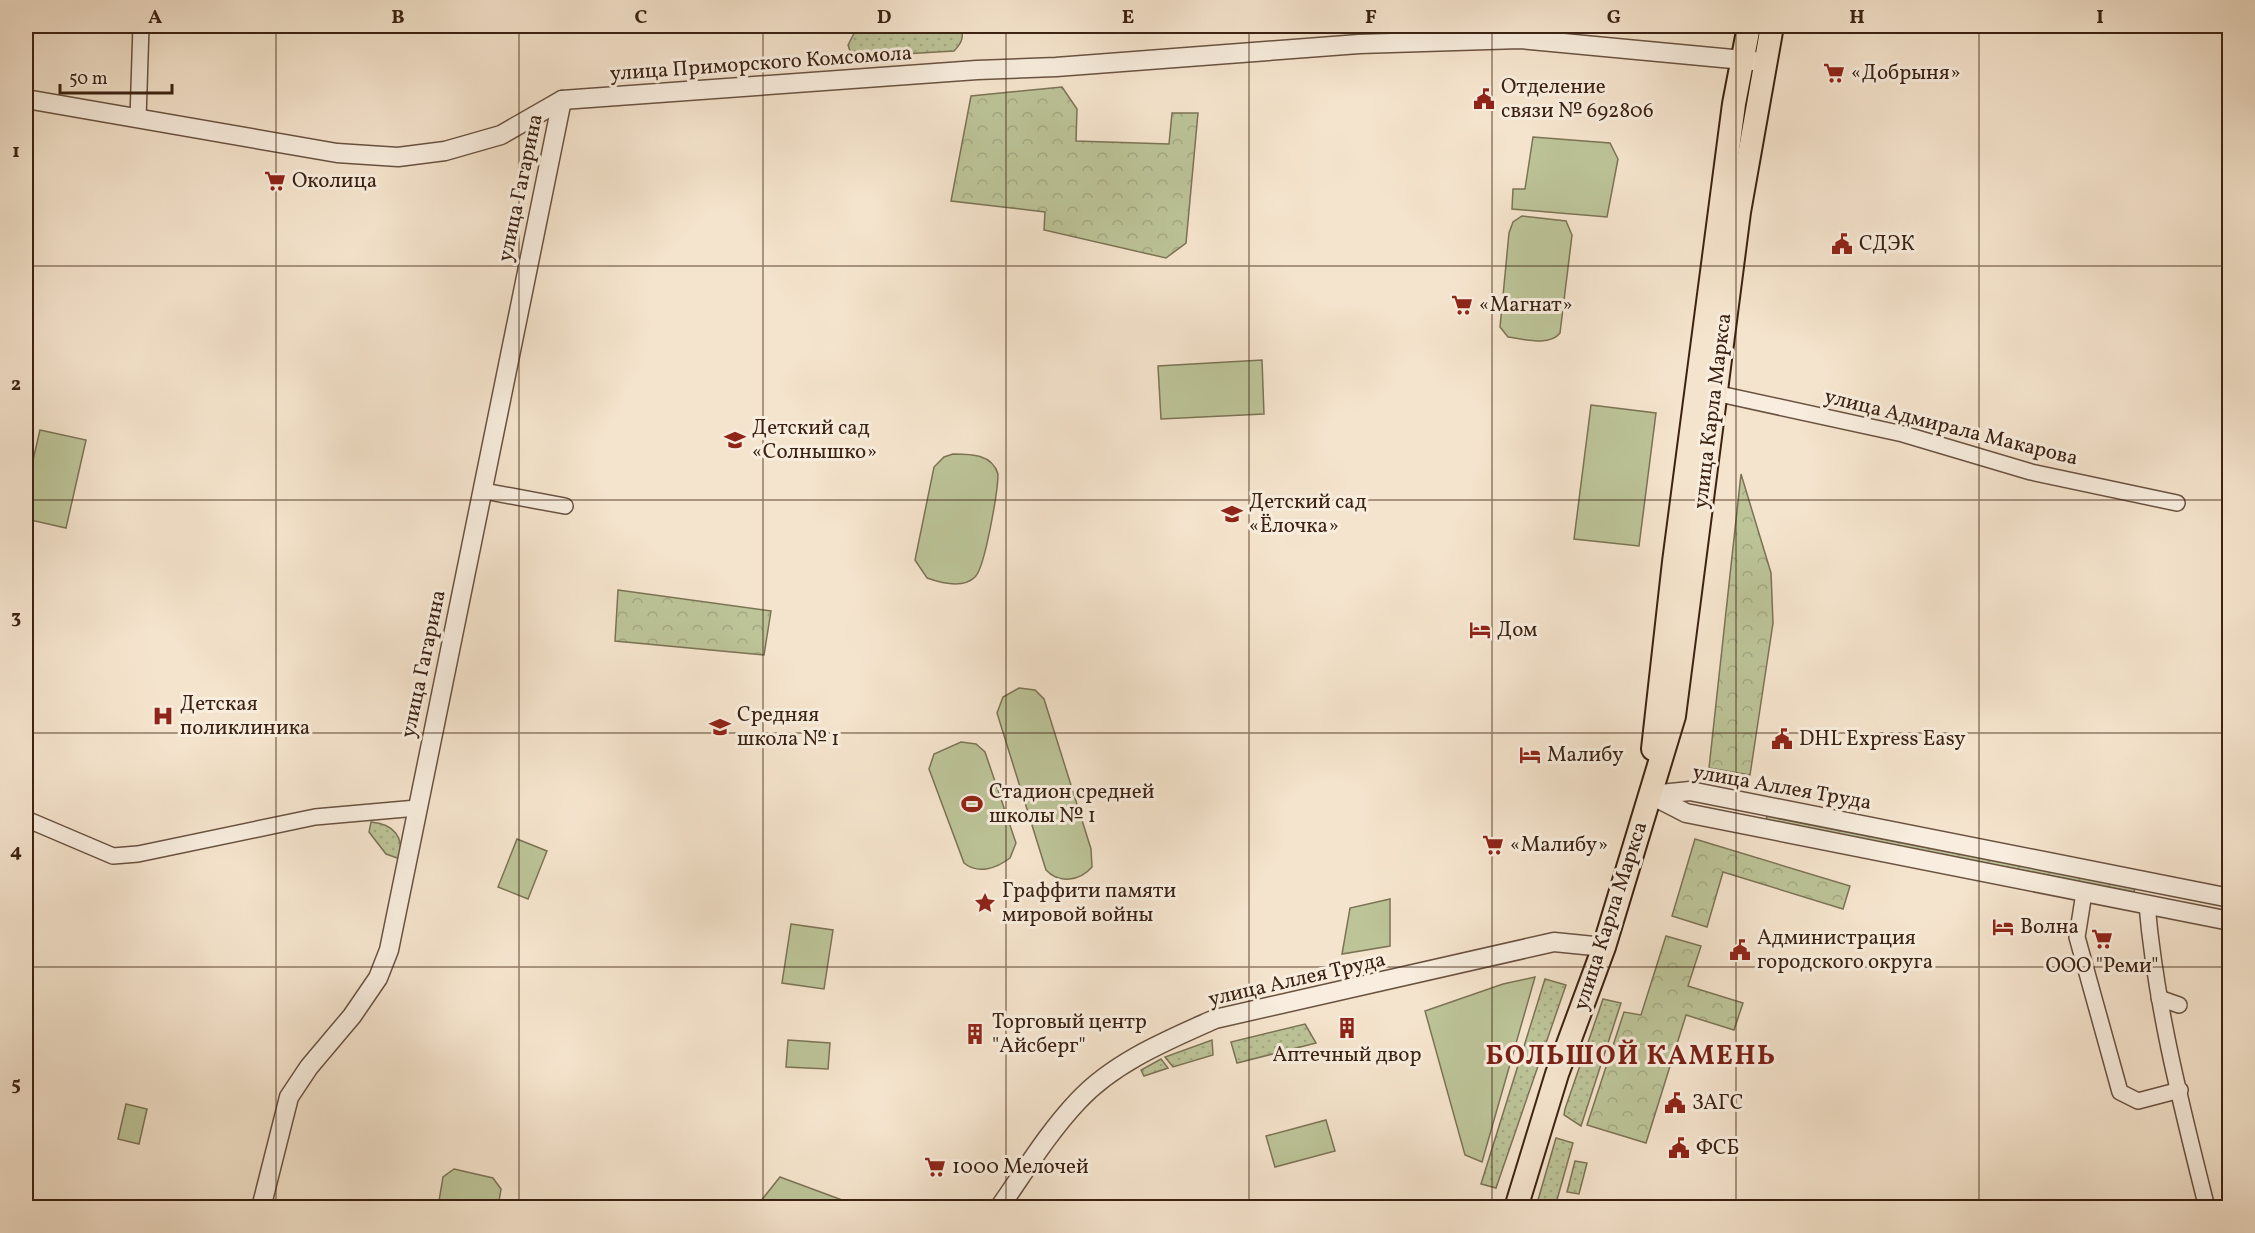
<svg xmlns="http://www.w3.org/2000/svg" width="2255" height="1233" font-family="Vollkorn,serif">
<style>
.grass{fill:url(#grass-dots);stroke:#7c7355;stroke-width:1.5}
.forest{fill:url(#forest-crowns);stroke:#7c7355;stroke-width:1.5}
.park{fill:#bcc498;stroke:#7c7355;stroke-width:1.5}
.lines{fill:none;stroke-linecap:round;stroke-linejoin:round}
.minor-casing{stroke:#6a5241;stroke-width:18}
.tertiary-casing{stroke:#6a5241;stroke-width:21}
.primary-casing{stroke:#3b2212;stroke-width:26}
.minor{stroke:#f8edde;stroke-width:15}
.tertiary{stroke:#f8edde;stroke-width:18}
.primary{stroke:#f5e4cd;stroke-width:22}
.grid{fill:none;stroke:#3b2212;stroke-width:1.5;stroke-opacity:0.55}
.labels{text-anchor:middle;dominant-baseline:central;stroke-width:6;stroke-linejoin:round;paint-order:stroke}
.street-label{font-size:21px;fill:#3b2212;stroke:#f8edde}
.poi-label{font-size:21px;fill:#3b2212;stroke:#f8edde;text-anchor:start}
.district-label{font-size:27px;font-weight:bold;letter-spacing:1.5px;fill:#7a1f14;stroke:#f8edde}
.neatline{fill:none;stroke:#3b2212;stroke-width:2}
.grid-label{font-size:20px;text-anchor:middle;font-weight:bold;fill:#3b2212}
</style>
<defs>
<pattern id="grass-dots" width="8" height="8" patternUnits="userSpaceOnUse" patternTransform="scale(1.5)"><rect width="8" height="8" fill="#bcc498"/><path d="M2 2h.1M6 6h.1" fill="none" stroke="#a2a882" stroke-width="1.8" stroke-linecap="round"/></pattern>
<pattern id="forest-crowns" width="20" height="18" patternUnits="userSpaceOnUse" patternTransform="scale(1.5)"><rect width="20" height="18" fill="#bcc498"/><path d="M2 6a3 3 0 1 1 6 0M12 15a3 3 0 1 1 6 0" fill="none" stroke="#a2a882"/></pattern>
</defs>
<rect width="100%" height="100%" fill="#f5e4cd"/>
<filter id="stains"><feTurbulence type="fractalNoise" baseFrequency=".00333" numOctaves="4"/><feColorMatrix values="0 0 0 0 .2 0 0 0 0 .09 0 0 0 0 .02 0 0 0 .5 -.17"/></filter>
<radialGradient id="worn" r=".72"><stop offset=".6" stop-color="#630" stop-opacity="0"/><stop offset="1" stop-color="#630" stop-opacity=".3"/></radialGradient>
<g class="grass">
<path d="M858,26H961C964,37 962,43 954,51L852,57L848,45Z"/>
<polygon points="1767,816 2135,888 2134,892 1766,820"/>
<path d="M371,822C394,824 404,837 400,859L386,854L369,832Z"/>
<polygon points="1545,979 1566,985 1496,1188 1481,1184"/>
<polygon points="1603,999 1621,1003 1581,1126 1564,1115 1565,1109"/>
<polygon points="1305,1024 1316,1043 1237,1063 1231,1042"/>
<polygon points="1212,1040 1213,1055 1173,1067 1165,1057"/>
<polygon points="1161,1059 1168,1068 1144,1076 1141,1070"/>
<polygon points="1556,1138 1573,1143 1555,1207 1536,1207"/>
<polygon points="1575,1161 1587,1163 1579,1194 1567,1192"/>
</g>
<g class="forest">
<polygon points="1062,87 1077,109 1076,141 1169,144 1172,113 1198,113 1186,243 1166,258 1044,230 1045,212 951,201 971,96"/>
<polygon points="1741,474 1771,573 1773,623 1750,775 1709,768"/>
<polygon points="618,590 771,611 764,655 615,641"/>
<polygon points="1695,839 1850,886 1843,909 1723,872 1707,927 1672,916"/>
<polygon points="1666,936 1701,946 1688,986 1743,1003 1734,1030 1686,1015 1646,1143 1587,1125 1624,1012 1641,1015"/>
</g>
<g class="park">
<polygon points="1533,137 1610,143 1618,159 1607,217 1512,209 1513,189 1525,189"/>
<path d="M1522,216L1566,221L1572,235L1560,333C1549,347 1524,339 1508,337L1500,327L1509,233L1513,222Z"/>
<polygon points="1262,360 1264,414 1161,419 1158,366"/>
<polygon points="1591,405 1656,413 1639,546 1574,539"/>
<polygon points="40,430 86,440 66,528 26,519 26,490"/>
<path d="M953,454C971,454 992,454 998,474C998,490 985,568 975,577C963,589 941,583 927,578L915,560L934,467L944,457Z"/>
<path d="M1019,688L1035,690L1044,699L1091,849L1092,867C1080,881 1059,884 1046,870L997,713L1003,697Z"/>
<path d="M961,742L976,744L985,752L1016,843L1010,858C997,868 978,875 964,863L929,769L934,754Z"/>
<polygon points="517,839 547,851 528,899 498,887"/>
<polygon points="1390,899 1390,946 1342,954 1350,908"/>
<polygon points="791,924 833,930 824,989 782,983"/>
<polygon points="1535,977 1482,1162 1465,1155 1425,1011 1503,984"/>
<polygon points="788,1040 830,1043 828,1069 786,1067"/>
<polygon points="126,1104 147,1109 139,1144 118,1139"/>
<polygon points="1326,1120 1335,1151 1275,1167 1266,1136"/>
<polygon points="454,1169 493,1178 501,1189 498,1207 438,1207 443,1177"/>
<polygon points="780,1177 861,1207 756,1207"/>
</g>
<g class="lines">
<defs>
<g id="minor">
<polyline points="138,119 141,26"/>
<polyline points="1715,393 1903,434 2031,472 2177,503"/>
<polyline points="484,491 565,506"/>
<polyline points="26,819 113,856 138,854 315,817 417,808"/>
<polyline points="2084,893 2077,937 2120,1092 2138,1101 2180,1090"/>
<path d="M2147,905C2156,1008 2182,1108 2207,1208"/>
<polyline points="2159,998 2179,1005"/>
</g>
<g id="tertiary">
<polyline points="26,99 337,153 398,157 445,151 501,135 562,100 977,70 1056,67 1359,44 1520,39 1754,61"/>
<polyline points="1651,795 1686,813 2230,921"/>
<polyline points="1651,795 1690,791 2230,898"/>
<polyline points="261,1208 289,1097 309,1067 352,1016 378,978 389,950 562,100"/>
<path d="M999,1208C1025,1171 1047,1134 1078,1101C1114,1062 1168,1040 1215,1019L1554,942L1604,947"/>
</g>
<g id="primary">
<polyline points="1653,749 1674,562 1734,104 1749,26"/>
<polyline points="1516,1208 1557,1074 1604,947 1674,716 1739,212 1772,26"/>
</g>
</defs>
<use href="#minor" class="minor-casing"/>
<use href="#tertiary" class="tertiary-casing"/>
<use href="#primary" class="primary-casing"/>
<use href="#minor" class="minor"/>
<use href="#tertiary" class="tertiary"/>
<use href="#primary" class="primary"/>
</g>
<path class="grid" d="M276,26V1208M519,26V1208M763,26V1208M1006,26V1208M1249,26V1208M1492,26V1208M1736,26V1208M1979,26V1208M26,266H2230M26,500H2230M26,733H2230M26,967H2230"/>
<defs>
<symbol id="supermarket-bare" viewBox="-9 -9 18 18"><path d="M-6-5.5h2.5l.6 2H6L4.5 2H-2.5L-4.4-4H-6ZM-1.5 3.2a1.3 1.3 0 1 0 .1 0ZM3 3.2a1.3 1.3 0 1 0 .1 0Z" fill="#8f2418" stroke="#f8edde" stroke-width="2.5" paint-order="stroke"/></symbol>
<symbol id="civic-bare" viewBox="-9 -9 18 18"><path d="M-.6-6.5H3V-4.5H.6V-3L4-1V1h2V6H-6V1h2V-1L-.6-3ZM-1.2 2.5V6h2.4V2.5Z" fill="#8f2418" stroke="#f8edde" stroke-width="2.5" paint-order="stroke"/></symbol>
<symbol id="school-bare" viewBox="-9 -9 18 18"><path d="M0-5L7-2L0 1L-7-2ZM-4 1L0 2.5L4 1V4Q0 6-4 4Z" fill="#8f2418" stroke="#f8edde" stroke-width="2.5" paint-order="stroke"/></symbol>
<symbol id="hotel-bare" viewBox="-9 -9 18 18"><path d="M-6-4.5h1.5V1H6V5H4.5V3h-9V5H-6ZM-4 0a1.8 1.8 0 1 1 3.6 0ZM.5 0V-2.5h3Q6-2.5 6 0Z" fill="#8f2418" stroke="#f8edde" stroke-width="2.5" paint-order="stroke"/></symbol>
<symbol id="hospital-bare" viewBox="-9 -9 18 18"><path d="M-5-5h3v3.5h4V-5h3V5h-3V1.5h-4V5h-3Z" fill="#8f2418" stroke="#f8edde" stroke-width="2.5" paint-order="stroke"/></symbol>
<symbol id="stadium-bare" viewBox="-9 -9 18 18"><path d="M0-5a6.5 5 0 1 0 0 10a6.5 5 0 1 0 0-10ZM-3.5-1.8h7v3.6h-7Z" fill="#8f2418" stroke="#f8edde" stroke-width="2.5" paint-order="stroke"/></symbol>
<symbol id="sight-bare" viewBox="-9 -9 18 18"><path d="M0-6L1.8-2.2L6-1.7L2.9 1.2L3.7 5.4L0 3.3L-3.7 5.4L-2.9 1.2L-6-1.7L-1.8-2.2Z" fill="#8f2418" stroke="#f8edde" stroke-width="2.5" paint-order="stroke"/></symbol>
<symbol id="building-bare" viewBox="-9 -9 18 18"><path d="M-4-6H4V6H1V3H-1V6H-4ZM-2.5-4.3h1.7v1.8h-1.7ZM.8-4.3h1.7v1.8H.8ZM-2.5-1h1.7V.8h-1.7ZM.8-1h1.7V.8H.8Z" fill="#8f2418" stroke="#f8edde" stroke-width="2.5" paint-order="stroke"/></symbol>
</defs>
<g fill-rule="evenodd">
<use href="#supermarket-bare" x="1819" y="58" width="30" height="30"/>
<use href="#civic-bare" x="1469" y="84" width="30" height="30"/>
<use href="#supermarket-bare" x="260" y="166" width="30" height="30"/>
<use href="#civic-bare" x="1827" y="229" width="30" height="30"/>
<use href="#supermarket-bare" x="1447" y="290" width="30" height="30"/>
<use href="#school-bare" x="720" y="425" width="30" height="30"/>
<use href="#school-bare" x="1217" y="499" width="30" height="30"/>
<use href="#hotel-bare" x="1465" y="615" width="30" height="30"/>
<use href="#hospital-bare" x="148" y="701" width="30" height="30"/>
<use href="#school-bare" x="705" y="712" width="30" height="30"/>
<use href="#civic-bare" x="1767" y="724" width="30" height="30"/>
<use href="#hotel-bare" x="1515" y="740" width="30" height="30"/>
<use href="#stadium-bare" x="957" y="789" width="30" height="30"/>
<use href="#supermarket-bare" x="1478" y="830" width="30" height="30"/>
<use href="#sight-bare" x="970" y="888" width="30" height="30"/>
<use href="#hotel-bare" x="1988" y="912" width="30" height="30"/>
<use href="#supermarket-bare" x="2087" y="924" width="30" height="30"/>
<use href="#civic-bare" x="1725" y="935" width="30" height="30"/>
<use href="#building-bare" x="1332" y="1013" width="30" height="30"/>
<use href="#building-bare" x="960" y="1019" width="30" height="30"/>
<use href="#civic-bare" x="1660" y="1088" width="30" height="30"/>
<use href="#civic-bare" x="1664" y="1133" width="30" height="30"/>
<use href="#supermarket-bare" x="920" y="1152" width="30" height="30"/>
</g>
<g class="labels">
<g class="street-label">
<text transform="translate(761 64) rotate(-4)">улица Приморского Комсомола</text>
<text transform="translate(521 188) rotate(-78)">улица Гагарина</text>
<text transform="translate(1713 411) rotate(-83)">улица Карла Маркса</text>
<text transform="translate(1951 428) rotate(14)">улица Адмирала Макарова</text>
<text transform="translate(424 664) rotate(-78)">улица Гагарина</text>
<text transform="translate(1782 788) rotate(10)">улица Аллея Труда</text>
<text transform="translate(1611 916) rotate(-72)">улица Карла Маркса</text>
<text transform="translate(1297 980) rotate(-13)">улица Аллея Труда</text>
</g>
<g class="poi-label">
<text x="1851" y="73">«Добрыня»</text>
<text x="1501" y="87">Отделение<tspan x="1501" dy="24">связи № 692806</tspan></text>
<text x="292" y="181">Околица</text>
<text x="1859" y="244">СДЭК</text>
<text x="1479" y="305">«Магнат»</text>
<text x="752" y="428">Детский сад<tspan x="752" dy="24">«Солнышко»</tspan></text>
<text x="1249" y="502">Детский сад<tspan x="1249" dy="24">«Ёлочка»</tspan></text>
<text x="1497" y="630">Дом</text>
<text x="180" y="704">Детская<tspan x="180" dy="24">поликлиника</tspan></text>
<text x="737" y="715">Средняя<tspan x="737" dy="24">школа № 1</tspan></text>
<text x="1799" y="739">DHL Express Easy</text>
<text x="1547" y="755">Малибу</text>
<text x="989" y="792">Стадион средней<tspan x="989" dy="24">школы № 1</tspan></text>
<text x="1510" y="845">«Малибу»</text>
<text x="1002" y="891">Граффити памяти<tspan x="1002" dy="24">мировой войны</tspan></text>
<text x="2020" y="927">Волна</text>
<text x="1757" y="938">Администрация<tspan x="1757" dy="24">городского округа</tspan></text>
<text x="2102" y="966" text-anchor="middle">ООО "Реми"</text>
<text x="992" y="1022">Торговый центр<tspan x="992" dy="24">"Айсберг"</tspan></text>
<text x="1347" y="1055" text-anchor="middle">Аптечный двор</text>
<text x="1692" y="1103">ЗАГС</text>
<text x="1696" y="1148">ФСБ</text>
<text x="952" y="1167">1000 Мелочей</text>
</g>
<g class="district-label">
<text x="1631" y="1057">БОЛЬШОЙ КАМЕНЬ</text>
</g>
</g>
<rect width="2255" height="1233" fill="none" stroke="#f5e4cd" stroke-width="66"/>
<path d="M60 84v9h112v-9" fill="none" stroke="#3b2212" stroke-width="3"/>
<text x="69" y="84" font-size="18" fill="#3b2212" stroke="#f8edde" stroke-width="4.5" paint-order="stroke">50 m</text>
<rect x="33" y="33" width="2189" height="1167" class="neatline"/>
<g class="grid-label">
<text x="155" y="23">A</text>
<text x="398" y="23">B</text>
<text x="641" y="23">C</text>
<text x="884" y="23">D</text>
<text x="1128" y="23">E</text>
<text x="1371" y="23">F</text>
<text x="1614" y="23">G</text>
<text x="1857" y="23">H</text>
<text x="2100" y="23">I</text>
<text x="16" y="157">1</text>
<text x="16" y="390">2</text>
<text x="16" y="623">3</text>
<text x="16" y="857">4</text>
<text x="16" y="1090">5</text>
</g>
<rect width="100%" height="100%" filter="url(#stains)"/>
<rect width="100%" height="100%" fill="url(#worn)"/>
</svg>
